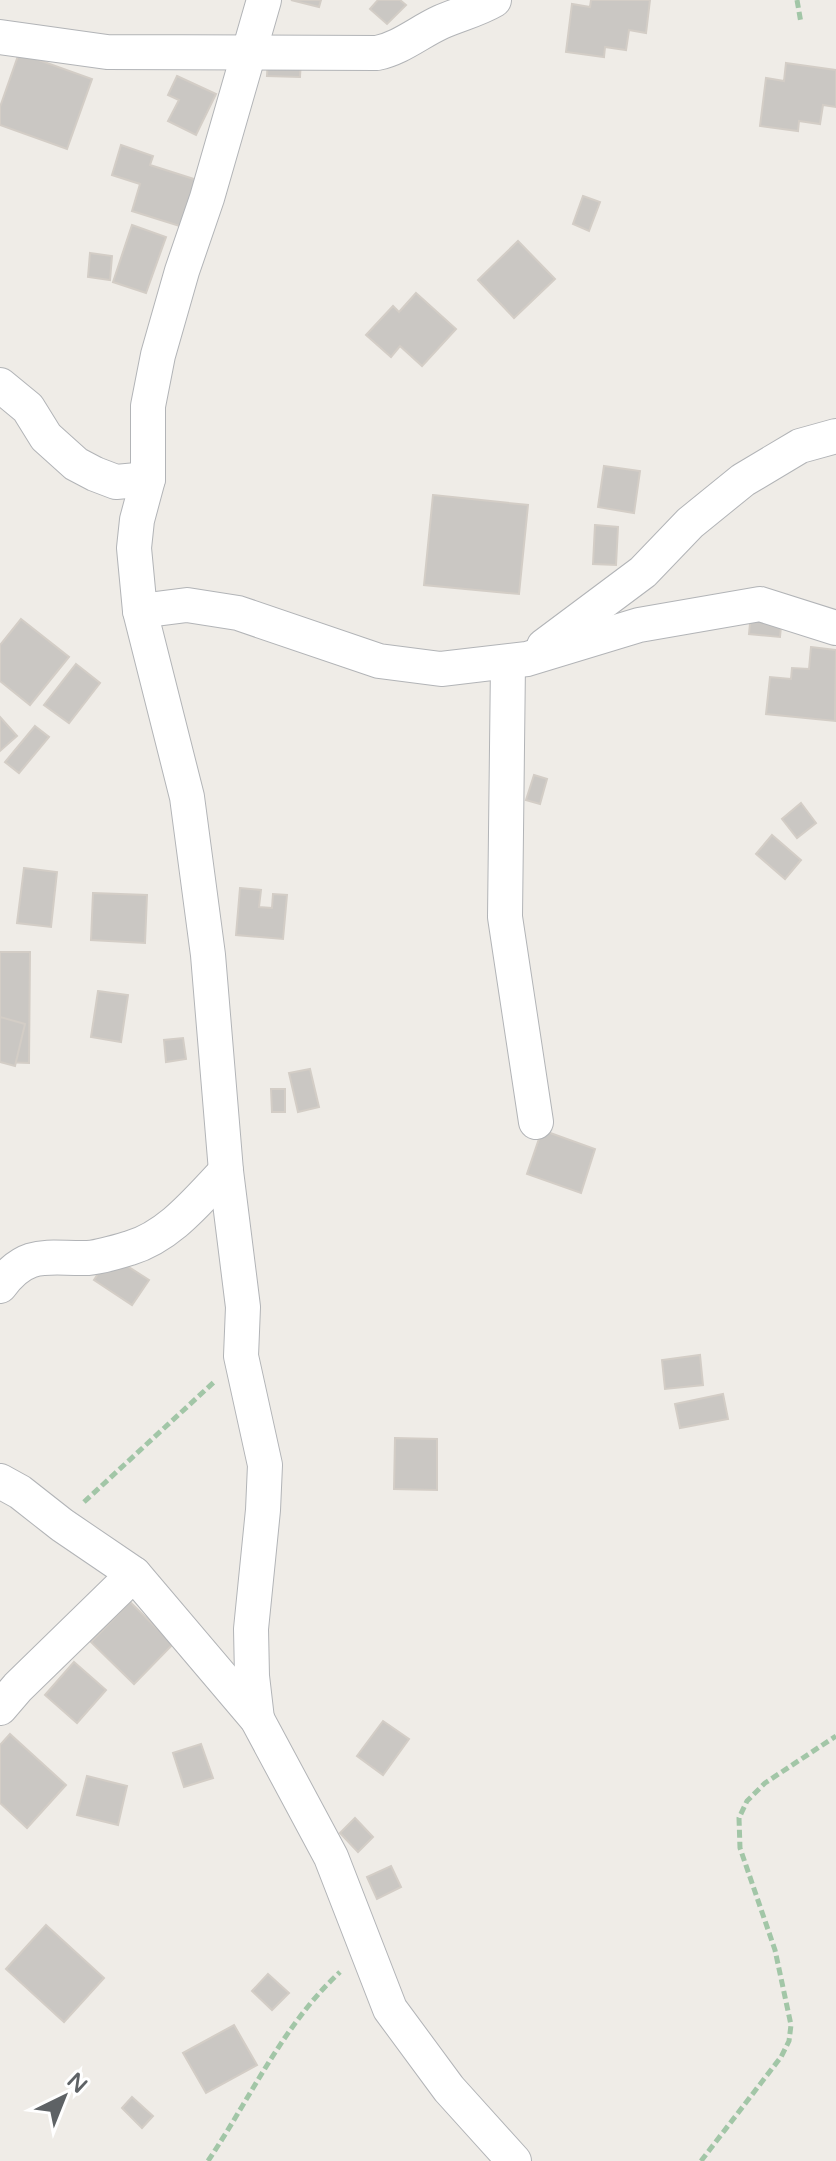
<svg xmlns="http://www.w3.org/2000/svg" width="836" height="2161" font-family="'Varela Round',sans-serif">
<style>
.building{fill:#cac7c3;stroke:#d3cdc6;stroke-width:2}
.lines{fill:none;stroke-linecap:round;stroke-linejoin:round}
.street-casing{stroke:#b2b4b7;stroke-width:36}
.path{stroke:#a2c6a7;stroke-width:5;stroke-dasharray:8 4;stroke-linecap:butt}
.street{stroke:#fff;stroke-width:34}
</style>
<rect width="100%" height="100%" fill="#efece7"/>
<g class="building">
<polygon points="291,0 321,0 319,7"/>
<polygon points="378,0 400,0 406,5 387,24 370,9"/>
<polygon points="591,0 650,0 646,33 629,30 626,50 605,47 604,57 566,52 572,4 590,7"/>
<polygon points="19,53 92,79 67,149 0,125 0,107"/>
<polygon points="268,58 301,59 300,77 267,76"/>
<polygon points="786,63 836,70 836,107 823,105 820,124 799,121 798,131 760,126 766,78 784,81"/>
<polygon points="177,76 216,94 196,135 168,121 179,100 168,95"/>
<polygon points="121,145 153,156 150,165 200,181 186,228 132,211 140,184 112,175"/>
<polygon points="583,196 600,202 589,231 573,224"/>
<polygon points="132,225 166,237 146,293 113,282"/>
<polygon points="518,241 555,279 514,318 478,280"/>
<polygon points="90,253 112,256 110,280 88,277"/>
<polygon points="416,293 456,329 422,366 400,346 391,357 366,335 393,306 399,312"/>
<polygon points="604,466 640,471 634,513 598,507"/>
<polygon points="433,495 528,505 519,594 424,585"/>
<polygon points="595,525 618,527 616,565 593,564"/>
<polygon points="751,613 782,616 780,637 749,634"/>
<polygon points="21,619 69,657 30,705 0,681 0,645"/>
<polygon points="811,647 836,650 835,721 766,714 770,677 791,679 792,668 809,669"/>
<polygon points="76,664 100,683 69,723 44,705"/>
<polygon points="0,717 17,736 0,751"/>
<polygon points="35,726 49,737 19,773 5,762"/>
<polygon points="534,775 547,779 540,804 526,800"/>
<polygon points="801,803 816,823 797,838 782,819"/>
<polygon points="772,835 801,860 785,879 756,854"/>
<polygon points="24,868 57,872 51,927 17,923"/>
<polygon points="240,888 261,890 259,907 272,908 273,894 287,895 283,939 236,935"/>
<polygon points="93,893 147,895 145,943 91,940"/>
<polygon points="0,952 30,952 29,1063 0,1062"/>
<polygon points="98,991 128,995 121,1042 91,1037"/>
<polygon points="0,1017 25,1024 15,1066 0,1062"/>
<polygon points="183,1038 186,1059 166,1062 164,1040"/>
<polygon points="310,1069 319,1107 298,1112 289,1073"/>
<polygon points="271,1089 285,1089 285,1112 272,1112"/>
<polygon points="542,1130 595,1149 581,1193 527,1174"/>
<polygon points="110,1255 149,1280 132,1305 94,1280"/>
<polygon points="700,1355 703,1385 665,1389 662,1360"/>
<polygon points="723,1394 728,1419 680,1428 675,1404"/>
<polygon points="395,1438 437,1439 437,1490 394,1489"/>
<polygon points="130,1602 173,1644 134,1684 91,1642"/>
<polygon points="74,1662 106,1690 77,1723 45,1695"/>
<polygon points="383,1721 409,1739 383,1775 357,1756"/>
<polygon points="10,1734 66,1785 27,1828 0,1803 0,1745"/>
<polygon points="201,1744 213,1778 184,1787 173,1753"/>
<polygon points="87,1776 127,1786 118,1825 77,1815"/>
<polygon points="355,1818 373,1837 358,1852 340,1833"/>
<polygon points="391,1866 401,1887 377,1899 367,1877"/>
<polygon points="46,1925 104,1978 64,2022 6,1969"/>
<polygon points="268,1974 289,1993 272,2010 252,1991"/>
<polygon points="234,2025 257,2065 206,2093 183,2053"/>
<polygon points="132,2097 153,2116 142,2128 122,2108"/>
</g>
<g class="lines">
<defs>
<g id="street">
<path d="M0,37L107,52L377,53C401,48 419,32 441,22C459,14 477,10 494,0"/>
<polyline points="0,385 28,408 46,437 76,464 95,474 116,482 148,479"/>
<polyline points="140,611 187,605 238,613 379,661 441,669 527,659 639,625 760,604 836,628"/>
<polyline points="544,646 643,572 690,523 743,480 800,446 836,436"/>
<polyline points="508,663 505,917 536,1122"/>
<path d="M0,1286C27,1249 48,1259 88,1258C101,1257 117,1252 130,1248C170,1236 198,1200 226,1171"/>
<polyline points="0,1481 20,1492 62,1525 134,1574 257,1719 331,1857 390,2009 449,2089 514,2161"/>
<polyline points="0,1708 18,1687 134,1574"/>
<polyline points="257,1719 252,1676 251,1629 263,1510 265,1465 241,1356 243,1307 226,1171 208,955 187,797 140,611 134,548 137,520 148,479 148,406 158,355 182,271 207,198 264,0"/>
</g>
</defs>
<use href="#street" class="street-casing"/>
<g class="path">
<polyline points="797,0 801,23"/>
<polyline points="84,1502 214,1382"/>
<path d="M208,2161C251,2097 283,2025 340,1972"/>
<polyline points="701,2161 781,2057 789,2041 791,2025 775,1950 740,1848 739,1818 747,1801 765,1783 836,1736"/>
</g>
<use href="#street" class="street"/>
</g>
<g transform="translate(64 2097) rotate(43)" stroke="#ffffff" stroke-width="6" paint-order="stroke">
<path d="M0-6L14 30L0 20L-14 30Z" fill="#5e6265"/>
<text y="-12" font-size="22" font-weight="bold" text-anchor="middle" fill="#5e6265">N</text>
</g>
</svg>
